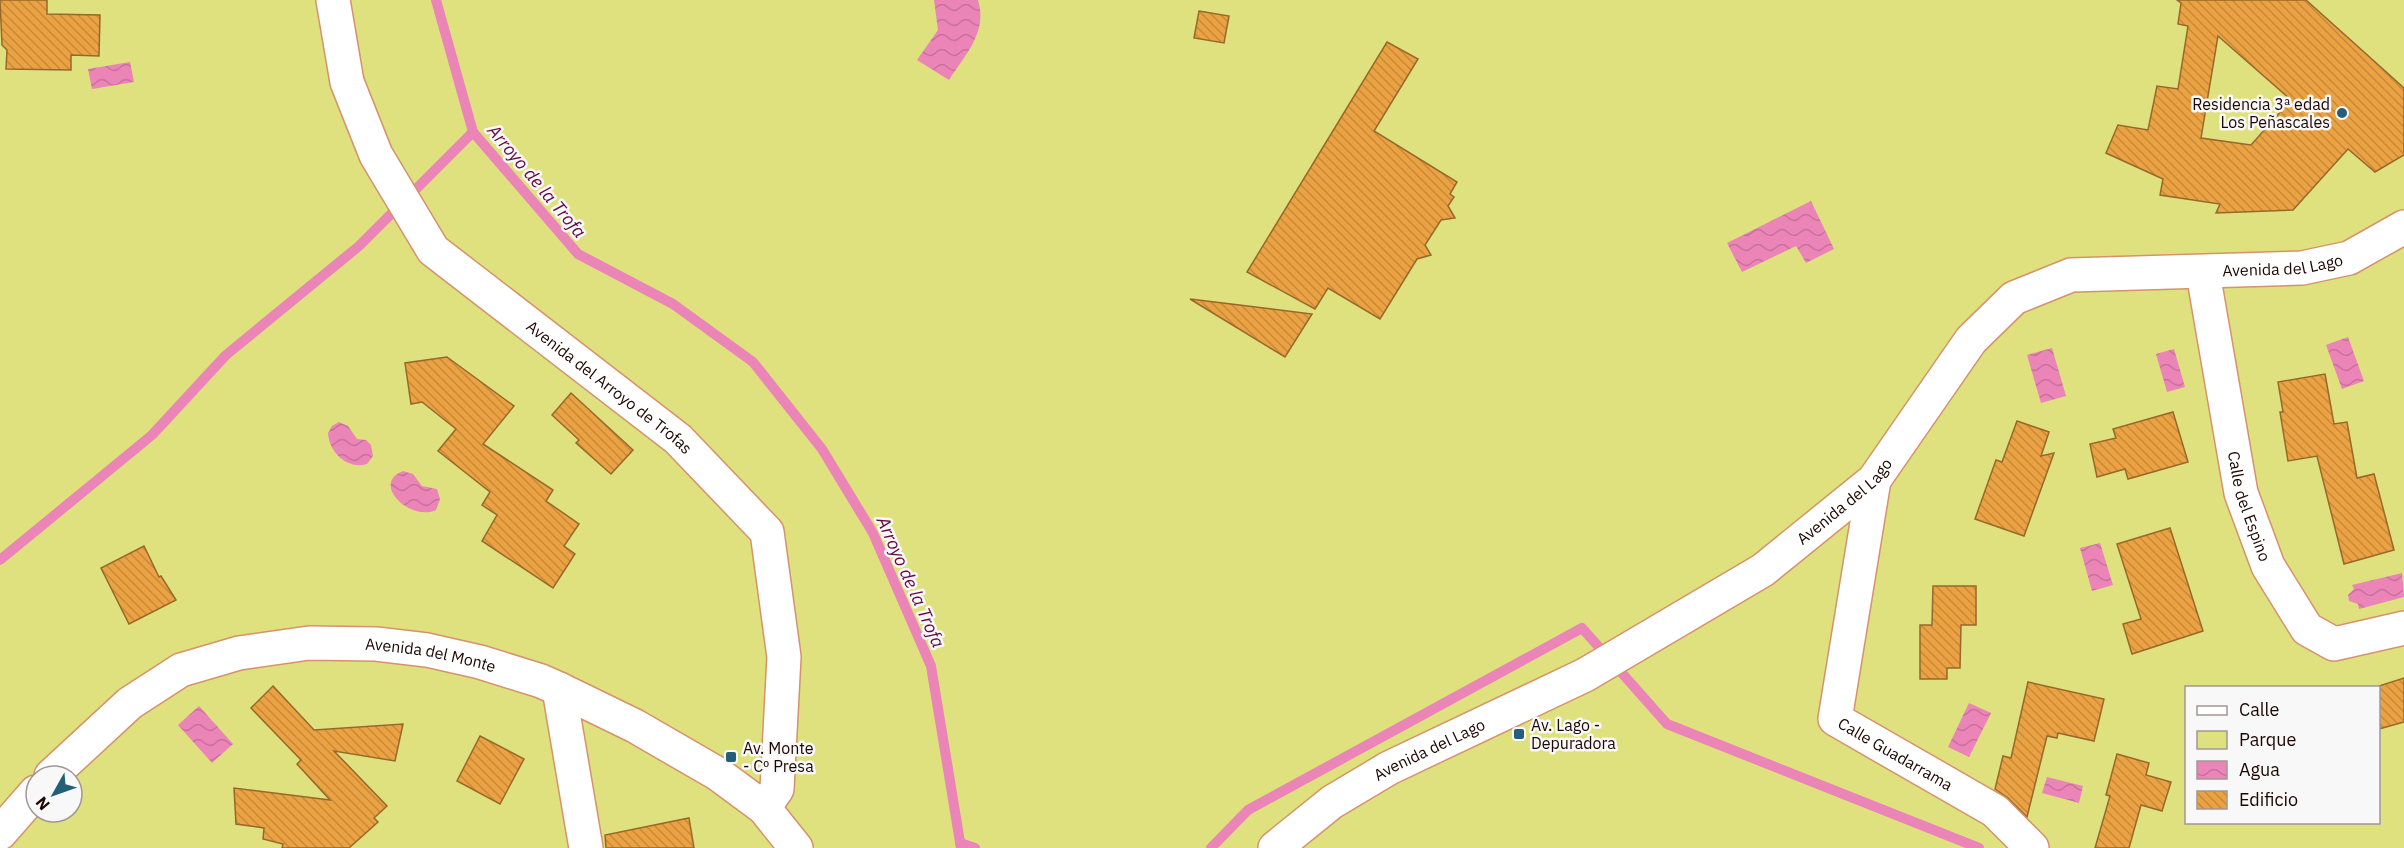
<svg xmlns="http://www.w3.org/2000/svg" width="2404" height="848" font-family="'IBM Plex Sans',sans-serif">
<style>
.green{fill:#dee17e;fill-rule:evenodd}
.water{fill:url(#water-waves)}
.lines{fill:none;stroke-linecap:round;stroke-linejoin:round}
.stream{stroke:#eb84b7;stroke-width:10}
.building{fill:url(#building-back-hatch);stroke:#97682b;stroke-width:1.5;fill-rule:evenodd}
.minor-casing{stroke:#d6926c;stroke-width:36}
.minor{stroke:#fff;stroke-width:33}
.poi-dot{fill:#255e78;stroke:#f8f8f8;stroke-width:2}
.labels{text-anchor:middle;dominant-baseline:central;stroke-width:5;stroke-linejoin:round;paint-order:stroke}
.poi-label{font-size:16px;fill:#1d0600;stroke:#f8f8f8;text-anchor:start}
.street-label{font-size:16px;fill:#1d0600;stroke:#f8f8f8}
.water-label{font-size:18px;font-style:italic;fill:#650741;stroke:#f8f8f8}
</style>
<defs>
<pattern id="water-waves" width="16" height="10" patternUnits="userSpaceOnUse" patternTransform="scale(1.5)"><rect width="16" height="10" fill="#eb84b7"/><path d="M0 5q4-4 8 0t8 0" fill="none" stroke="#c9709c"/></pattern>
<pattern id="building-back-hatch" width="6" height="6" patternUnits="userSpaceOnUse" patternTransform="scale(1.5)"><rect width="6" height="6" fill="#eaa243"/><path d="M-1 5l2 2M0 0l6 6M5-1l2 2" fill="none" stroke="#c88a39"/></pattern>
</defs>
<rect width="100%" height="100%" fill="#f6e7df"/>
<path class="green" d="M0,0H2404V848H0ZM2186,688H2378V822H2186ZM36,776H72V812H36Z"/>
<g class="water">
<path d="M934,0H978C988,32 965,55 949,80L917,60L938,30Z"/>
<polygon points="130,62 134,82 92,89 88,69"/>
<polygon points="1811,201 1834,249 1806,263 1796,246 1742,272 1727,243"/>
<polygon points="2348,337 2364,381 2342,389 2326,345"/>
<polygon points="2052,348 2066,396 2041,403 2027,355"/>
<polygon points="2174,349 2185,387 2167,392 2156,354"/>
<path d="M339,422L348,426L357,439L366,440L371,445L373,456L367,464C347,470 329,452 328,433L332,426Z"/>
<path d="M403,471L413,474L422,486L437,489L440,499L436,510C411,522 370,484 403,471Z"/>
<polygon points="2100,543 2113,585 2092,591 2080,548"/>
<polygon points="2402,573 2404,597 2359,609 2358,604 2349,601 2348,595 2354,589 2352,585"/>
<polygon points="1969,703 1991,713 1969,757 1948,747"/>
<polygon points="199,706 233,744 212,763 178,725"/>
<polygon points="2047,777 2083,786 2079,803 2042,793"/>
</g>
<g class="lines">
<g class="stream">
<polyline points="436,0 473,132 578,254 673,304 753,362 822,449 873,533 931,666 961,848"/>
<polyline points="0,560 152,435 226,355 359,246 473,132"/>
<polyline points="960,843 975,848"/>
<polyline points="1211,848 1248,810 1582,628 1667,724 1979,848"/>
</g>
</g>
<g class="building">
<polygon points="0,0 47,0 47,14 100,15 99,56 71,55 71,70 6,69 7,50 2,45"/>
<path d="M2177,0H2306L2404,88V155L2375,172L2348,149L2293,210L2216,213L2220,204L2160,195L2163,179L2106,153L2118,125L2148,130L2157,86L2178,89L2188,26L2178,24L2181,3ZM2218,36L2291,100L2251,145L2201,138Z"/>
<polygon points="1199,11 1229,16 1224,43 1194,38"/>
<polygon points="1387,42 1418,59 1374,131 1457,182 1450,194 1454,197 1448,206 1455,218 1441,220 1425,245 1431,255 1417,259 1380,319 1328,288 1315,309 1247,272"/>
<polygon points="1190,299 1312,314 1285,357"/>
<polygon points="447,357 514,406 483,444 553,490 546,501 579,524 564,546 575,554 553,588 482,541 497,515 482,505 490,492 438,451 456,429 422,402 411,404 405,363"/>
<polygon points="2325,374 2334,424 2347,422 2357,478 2374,474 2394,550 2344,564 2317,456 2288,461 2280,412 2283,412 2278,382"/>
<polygon points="571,393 633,450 611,474 576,443 579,440 552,415"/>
<polygon points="2173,412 2188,462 2128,479 2125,469 2097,477 2090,444 2116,438 2113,429"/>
<polygon points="2017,421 2049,432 2041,456 2054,453 2024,536 1975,519 1996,460 2002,462"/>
<polygon points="2170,528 2203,631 2132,654 2123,624 2141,619 2117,544"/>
<polygon points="144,546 159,577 161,576 176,600 129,624 101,568"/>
<polygon points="1933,586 1976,586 1976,625 1961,625 1960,668 1947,668 1947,679 1920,679 1920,625 1932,625"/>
<polygon points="2404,678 2404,722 2379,729 2379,686"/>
<polygon points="2028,682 2104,699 2094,741 2058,733 2057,738 2047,736 2027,817 2008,798 1995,789 2003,756 2011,758"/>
<polygon points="273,686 314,730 403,724 395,761 334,751 387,806 374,818 378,822 349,848 282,848 283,844 263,839 264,828 236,824 234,788 330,800 297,764 301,760 251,708"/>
<polygon points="480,736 524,759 500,804 457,781"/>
<polygon points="2117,754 2149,763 2146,775 2171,782 2162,811 2141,805 2129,848 2095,848 2110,796 2106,795"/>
<polygon points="689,818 694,848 606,848 605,835"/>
</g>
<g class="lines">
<defs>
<g id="minor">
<path id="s1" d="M333,0L347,82L376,155L433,250L678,439L767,532L784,657L777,789L764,808"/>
<path id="s2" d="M2203,273L2241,493L2268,566L2307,629L2334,644L2404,628"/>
<path id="s3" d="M1874,480L1835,719L1995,811L2032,848"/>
<polyline points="559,689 586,848"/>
<path id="s4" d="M51,776L130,703L181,670L239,653L309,643L376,644L427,650L480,662L541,681L559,689L635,726L718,774L764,808L796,848"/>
<polyline points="0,833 36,792"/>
<path id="s5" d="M1275,848L1332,802L1389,768L1585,675L1763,570L1874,480L1971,340L2014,298L2071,275L2302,268L2349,258L2404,227"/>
</g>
</defs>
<use href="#minor" class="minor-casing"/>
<use href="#minor" class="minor"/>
</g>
<g class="poi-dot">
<circle cx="2342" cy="113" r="6"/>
<rect x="1513" y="728" width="12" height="12" rx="3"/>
<rect x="725" y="751" width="12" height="12" rx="3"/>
</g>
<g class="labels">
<g class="poi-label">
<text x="2330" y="104" text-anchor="end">Residencia 3ª edad<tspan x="2330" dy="18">Los Peñascales</tspan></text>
<text x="1531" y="725">Av. Lago -<tspan x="1531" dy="18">Depuradora</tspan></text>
<text x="743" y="748">Av. Monte<tspan x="743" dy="18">- Cº Presa</tspan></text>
</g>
<g class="street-label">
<text stroke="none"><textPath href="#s5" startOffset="1210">Avenida del Lago</textPath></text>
<text stroke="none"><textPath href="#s1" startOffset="496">Avenida del Arroyo de Trofas</textPath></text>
<text stroke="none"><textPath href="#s5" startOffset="670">Avenida del Lago</textPath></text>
<text stroke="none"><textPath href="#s2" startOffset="238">Calle del Espino</textPath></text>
<text stroke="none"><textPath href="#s4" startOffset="422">Avenida del Monte</textPath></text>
<text stroke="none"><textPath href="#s5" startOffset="184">Avenida del Lago</textPath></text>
<text stroke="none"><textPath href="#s3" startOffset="312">Calle Guadarrama</textPath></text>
</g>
<g class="water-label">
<text transform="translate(537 181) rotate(50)">Arroyo de la Trofa</text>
<text transform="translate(911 582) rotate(66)">Arroyo de la Trofa</text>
</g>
</g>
<rect x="2185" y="686" width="195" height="138" fill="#f8f8f8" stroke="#a09795" stroke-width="1.5"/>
<rect x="2197" y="706" width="30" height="9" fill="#ffffff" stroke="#a09795" stroke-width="1.5"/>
<text x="2239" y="716" font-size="18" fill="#1d0600">Calle</text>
<rect x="2197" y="731" width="30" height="18" fill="#dee17e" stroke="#a09795" stroke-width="1.5"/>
<text x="2239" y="746" font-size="18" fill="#1d0600">Parque</text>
<rect x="2197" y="761" width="30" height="18" fill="url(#water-waves)" stroke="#a09795" stroke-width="1.5"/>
<text x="2239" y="776" font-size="18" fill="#1d0600">Agua</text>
<rect x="2197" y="791" width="30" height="18" fill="url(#building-back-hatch)" stroke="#a09795" stroke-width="1.5"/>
<text x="2239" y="806" font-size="18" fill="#1d0600">Edificio</text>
<g transform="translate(54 794) rotate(230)"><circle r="28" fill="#f8f8f8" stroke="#a09795" stroke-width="1.5"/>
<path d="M0-4.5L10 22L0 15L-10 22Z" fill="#255e78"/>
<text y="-9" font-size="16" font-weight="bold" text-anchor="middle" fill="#1d0600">N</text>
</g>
</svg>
